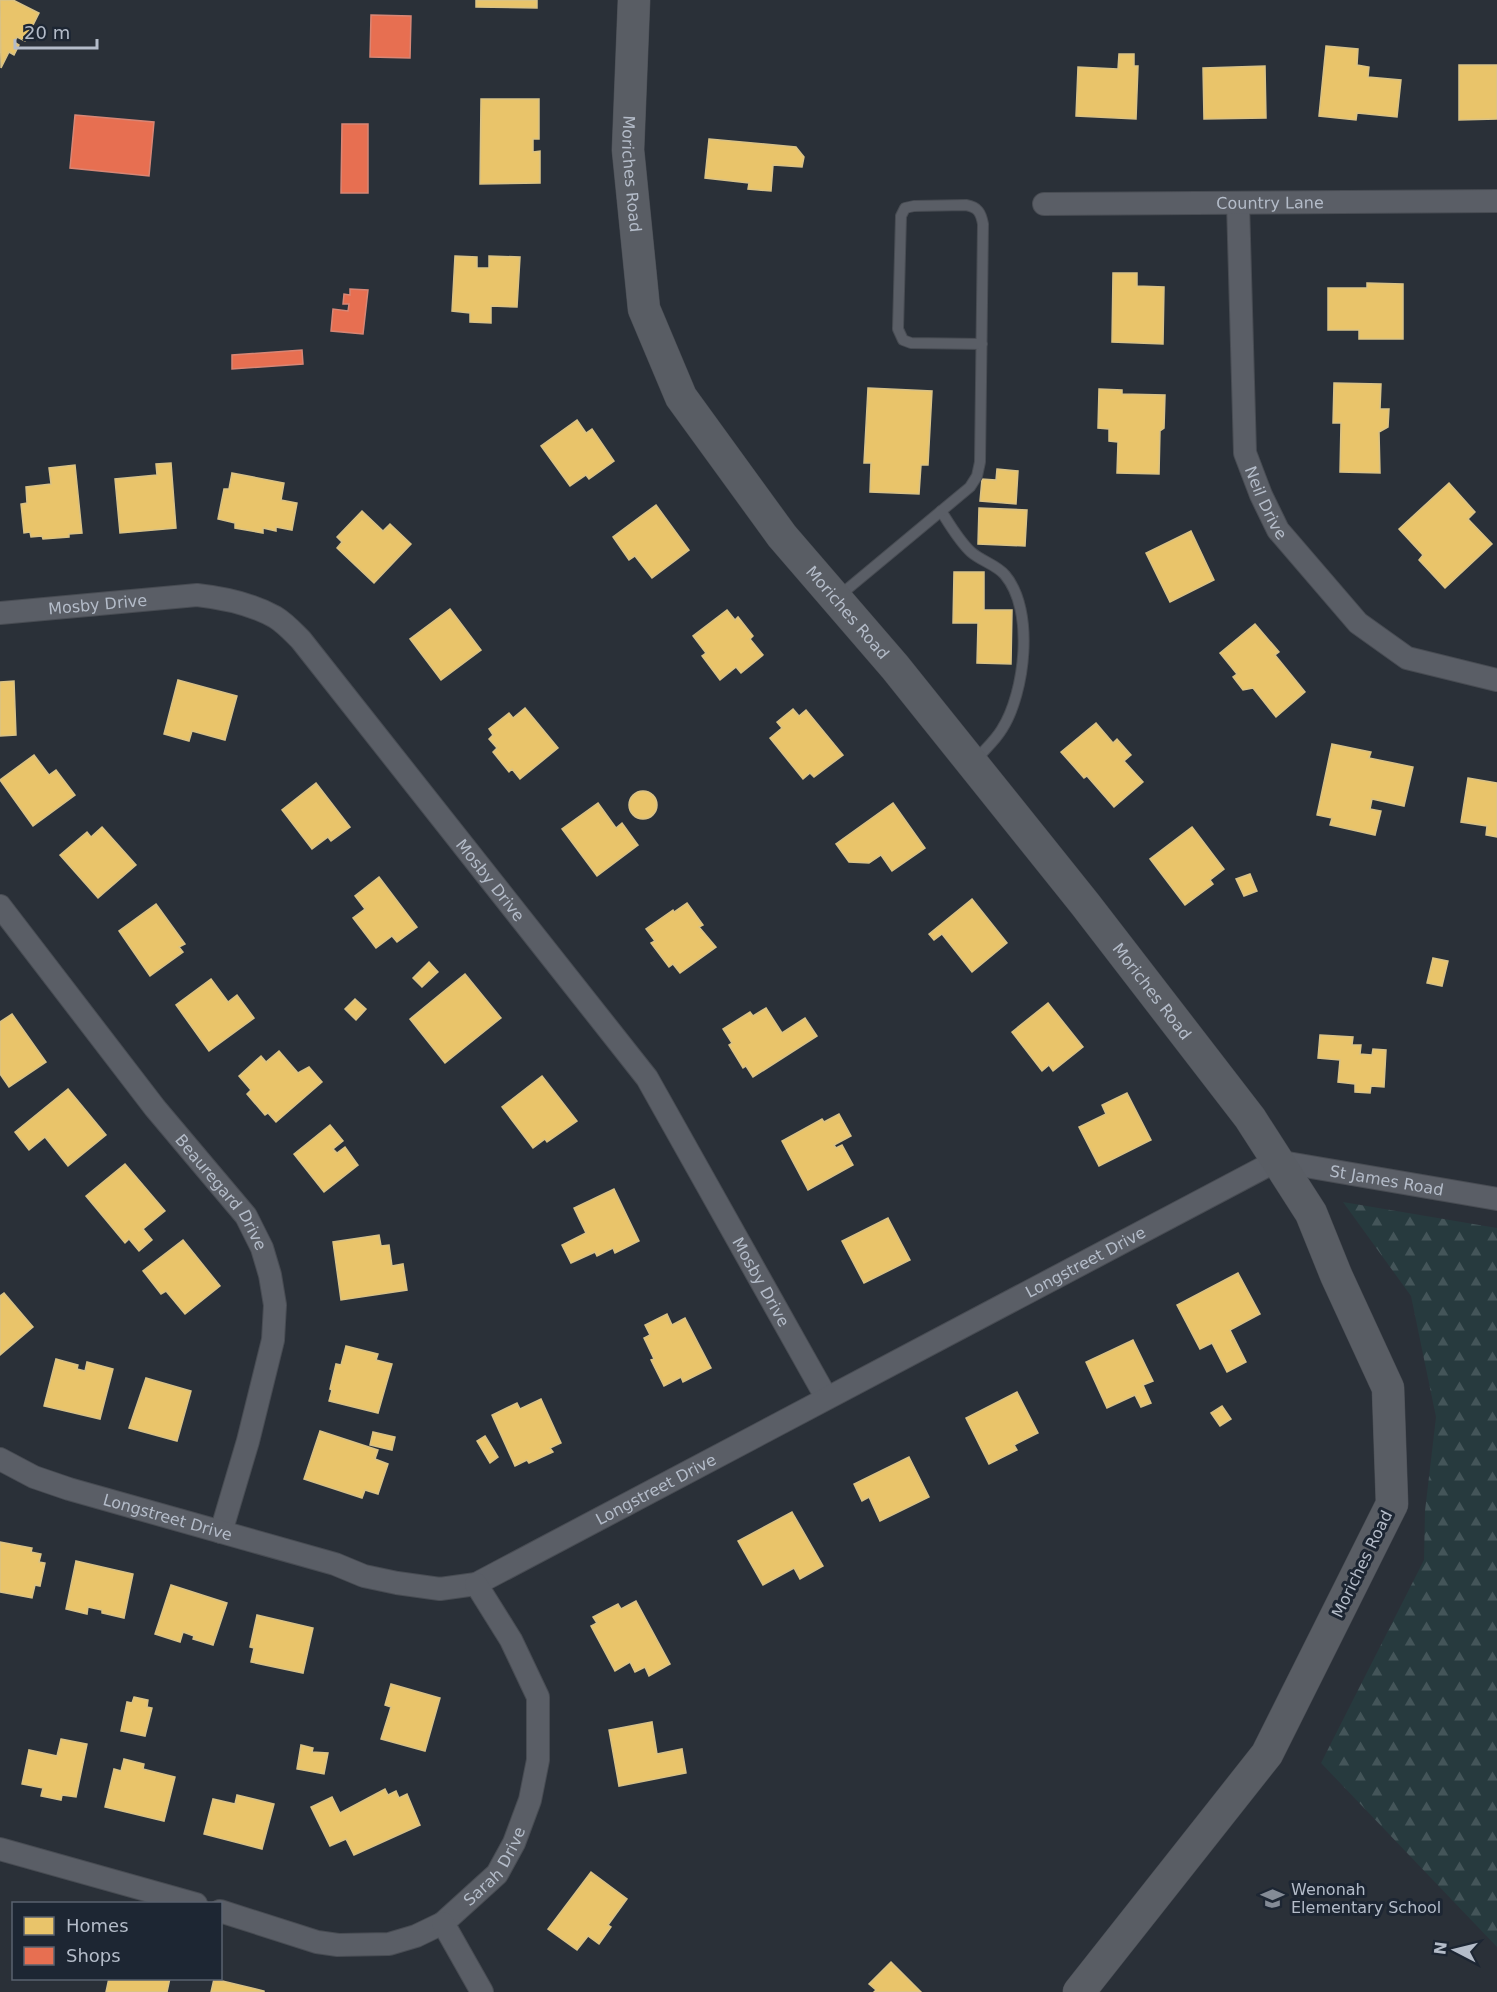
<svg xmlns="http://www.w3.org/2000/svg" width="1497" height="1992" font-family="'DejaVu Sans',sans-serif">
<style>
.forest{fill:url(#forest-firs)}
.homes{fill:#e9c46a;stroke:#d9c286;stroke-width:1.5}
.shops{fill:#e76f51;stroke:#d88675;stroke-width:1.5}
.lines{fill:none;stroke-linecap:round;stroke-linejoin:round}
.lane-casing{stroke:#484c53;stroke-width:12}
.street-casing{stroke:#484c53;stroke-width:24}
.secondary-casing{stroke:#484c53;stroke-width:33}
.lane{stroke:#5a5e66;stroke-width:10}
.street{stroke:#5a5e66;stroke-width:22}
.secondary{stroke:#595d64;stroke-width:32}
.labels{text-anchor:middle;dominant-baseline:central;stroke-width:6;stroke-linejoin:round;paint-order:stroke}
.street-label{font-size:16px;fill:#b4bcc9;stroke:#1d2633}
.poi-label{font-size:16px;fill:#b4bcc9;stroke:#1d2633;text-anchor:start}
</style>
<defs>
<pattern id="forest-firs" width="22" height="20" patternUnits="userSpaceOnUse" patternTransform="scale(1.5)"><rect width="22" height="20" fill="#273a3e"/><path d="M5 1l3.5 6h-7zM16 11l3.5 6h-7z" fill="#445559"/></pattern>
</defs>
<rect width="100%" height="100%" fill="#2a3038"/>
<polygon class="forest" points="1343,1202 1497,1228 1497,1947 1321,1763 1424,1560 1425,1511 1436,1417 1411,1296"/>
<g class="homes">
<polygon points="0,0 13,0 39,13 25,41 17,37 14,42 19,45 14,55 9,52 1,68"/>
<polygon points="476,0 537,0 537,8 476,7"/>
<polygon points="1326,46 1358,49 1357,65 1369,67 1368,77 1401,80 1397,117 1357,113 1356,120 1319,116"/>
<polygon points="1119,54 1134,54 1134,66 1138,66 1136,119 1076,116 1078,67 1118,69"/>
<polygon points="1459,65 1497,65 1497,119 1459,120"/>
<polygon points="1265,66 1266,118 1204,119 1203,68"/>
<polygon points="481,99 539,99 539,139 533,139 533,152 540,151 540,183 480,184"/>
<polygon points="709,139 796,147 804,157 802,167 773,165 771,191 748,189 749,183 705,178"/>
<polygon points="455,256 477,257 477,268 489,268 489,256 520,257 517,307 491,306 491,323 470,322 470,313 452,311"/>
<polygon points="1113,273 1137,273 1137,286 1164,287 1163,344 1112,342"/>
<polygon points="1367,283 1403,284 1403,339 1359,339 1359,330 1328,330 1328,288 1367,288"/>
<polygon points="1334,383 1381,384 1380,409 1389,409 1388,427 1379,432 1380,473 1340,472 1341,423 1333,423"/>
<polygon points="868,388 932,391 928,465 921,465 919,494 870,492 871,463 864,463"/>
<polygon points="1099,389 1122,390 1122,394 1165,395 1164,428 1160,431 1159,474 1117,473 1118,442 1109,441 1109,429 1098,428"/>
<polygon points="577,420 586,433 592,429 614,461 589,479 586,475 570,486 541,446"/>
<polygon points="171,463 176,528 120,533 115,479 157,475 156,464"/>
<polygon points="75,465 82,533 69,534 69,537 43,539 42,536 31,537 30,532 24,533 21,504 27,503 26,487 51,484 49,468"/>
<polygon points="997,469 1018,471 1016,504 980,501 982,479 996,480"/>
<polygon points="232,473 284,483 281,500 297,503 292,530 276,527 276,531 263,528 263,533 235,528 235,523 218,519 224,489 229,489"/>
<polygon points="1449,483 1475,512 1468,519 1492,544 1445,588 1419,560 1423,555 1399,529"/>
<polygon points="656,505 689,550 652,578 635,556 629,560 613,537"/>
<polygon points="979,508 1027,510 1025,546 978,544"/>
<polygon points="362,511 383,531 390,524 411,544 374,583 337,548 342,542 337,537"/>
<polygon points="1191,531 1214,580 1170,602 1146,553"/>
<polygon points="954,572 984,572 984,610 1012,610 1011,664 977,663 978,623 953,623"/>
<polygon points="450,609 481,650 441,680 410,639"/>
<polygon points="727,610 735,620 738,617 753,636 750,639 763,655 741,673 736,667 720,680 702,656 706,653 693,636"/>
<polygon points="1255,624 1279,652 1275,655 1305,692 1276,717 1253,688 1243,690 1233,677 1237,674 1220,653"/>
<polygon points="178,680 237,696 225,740 192,731 189,741 164,734"/>
<polygon points="14,681 16,735 0,736 0,682"/>
<polygon points="525,708 558,748 520,779 512,769 509,772 493,752 497,748 489,739 493,735 489,729 509,713 513,718"/>
<polygon points="793,709 799,716 806,710 843,755 814,777 810,773 803,779 770,738 782,728 777,722"/>
<polygon points="1096,723 1113,743 1117,739 1131,755 1124,761 1143,782 1114,807 1087,776 1084,778 1061,752"/>
<polygon points="1332,744 1371,752 1369,758 1413,767 1404,806 1372,799 1370,809 1381,811 1375,835 1330,825 1332,818 1317,815"/>
<polygon points="34,755 49,775 56,770 75,795 33,826 0,780"/>
<polygon points="1468,778 1497,783 1497,837 1486,835 1487,826 1461,822"/>
<polygon points="316,783 350,827 331,841 328,837 312,849 282,810"/>
<circle cx="643" cy="805" r="14"/>
<polygon points="598,803 616,828 622,823 638,845 597,876 562,829"/>
<polygon points="893,803 925,848 892,871 881,855 869,863 849,862 836,844"/>
<polygon points="102,827 136,865 98,898 60,855 87,832 91,837"/>
<polygon points="1192,827 1224,869 1210,880 1213,884 1185,905 1150,859"/>
<polygon points="1250,874 1257,891 1244,896 1236,879"/>
<polygon points="379,877 417,927 397,942 392,936 376,948 353,918 365,909 355,896"/>
<polygon points="972,899 1007,943 972,972 942,934 934,940 929,934"/>
<polygon points="687,903 703,925 699,927 716,947 680,973 673,964 669,967 651,943 655,941 646,929 673,910 674,912"/>
<polygon points="156,904 185,944 179,947 183,952 150,976 119,931"/>
<polygon points="1433,958 1448,961 1442,986 1427,983"/>
<polygon points="429,962 438,972 422,987 413,978"/>
<polygon points="465,974 501,1018 445,1063 410,1019"/>
<polygon points="211,979 228,1002 237,995 254,1018 209,1051 176,1005"/>
<polygon points="355,999 366,1009 356,1020 345,1009"/>
<polygon points="1048,1003 1083,1047 1053,1071 1049,1065 1042,1071 1012,1032"/>
<polygon points="766,1008 782,1033 805,1018 817,1036 753,1077 746,1066 743,1068 729,1045 732,1043 723,1029 750,1012 753,1016"/>
<polygon points="12,1014 46,1062 9,1087 0,1074 0,1022"/>
<polygon points="1320,1035 1353,1037 1352,1045 1361,1045 1360,1054 1372,1055 1373,1049 1386,1050 1384,1087 1371,1086 1370,1093 1355,1092 1355,1084 1338,1082 1340,1060 1318,1058"/>
<polygon points="279,1051 298,1073 309,1067 322,1082 276,1122 268,1113 265,1115 247,1094 251,1090 239,1076 261,1056 266,1062"/>
<polygon points="542,1076 577,1121 547,1142 545,1139 533,1148 502,1107"/>
<polygon points="68,1089 106,1135 68,1166 45,1137 29,1150 15,1132"/>
<polygon points="1127,1093 1151,1140 1099,1166 1079,1127 1106,1114 1102,1105"/>
<polygon points="839,1114 851,1136 834,1145 836,1148 842,1145 853,1165 808,1190 782,1141 822,1119 824,1122"/>
<polygon points="330,1125 343,1141 333,1149 337,1153 345,1147 358,1165 324,1192 294,1154"/>
<polygon points="125,1164 165,1211 143,1229 152,1240 139,1251 129,1239 125,1243 86,1196"/>
<polygon points="614,1189 639,1241 615,1253 613,1248 597,1256 595,1252 571,1263 562,1245 586,1233 574,1208"/>
<polygon points="888,1218 910,1260 864,1283 842,1241"/>
<polygon points="379,1235 381,1246 389,1245 392,1266 403,1264 407,1290 341,1300 333,1242"/>
<polygon points="183,1240 220,1286 185,1314 166,1291 161,1294 143,1271"/>
<polygon points="1238,1273 1260,1314 1230,1330 1246,1362 1227,1372 1212,1343 1200,1349 1177,1305"/>
<polygon points="4,1293 33,1327 0,1355 0,1296"/>
<polygon points="667,1314 672,1325 685,1318 711,1368 683,1382 681,1377 664,1386 651,1360 654,1359 644,1338 650,1335 645,1325"/>
<polygon points="1133,1340 1153,1381 1143,1385 1151,1403 1141,1407 1135,1395 1107,1408 1086,1362"/>
<polygon points="346,1346 378,1354 376,1360 392,1364 378,1413 329,1401 332,1390 330,1389 336,1364 341,1365"/>
<polygon points="56,1359 78,1365 77,1369 85,1371 87,1362 113,1369 100,1419 44,1406"/>
<polygon points="146,1378 191,1391 177,1441 129,1428"/>
<polygon points="1017,1392 1038,1433 1014,1445 1017,1450 989,1464 966,1418"/>
<polygon points="541,1399 561,1443 550,1448 553,1452 529,1463 527,1460 515,1466 492,1415 517,1403 520,1409"/>
<polygon points="1222,1406 1231,1419 1220,1426 1211,1413"/>
<polygon points="320,1431 378,1450 375,1459 388,1464 378,1494 365,1490 362,1498 304,1479"/>
<polygon points="373,1432 395,1437 392,1450 370,1445"/>
<polygon points="485,1436 498,1457 490,1463 477,1441"/>
<polygon points="909,1457 929,1497 880,1521 869,1497 862,1501 854,1484"/>
<polygon points="792,1512 823,1566 800,1579 794,1568 763,1585 738,1541"/>
<polygon points="0,1542 32,1548 31,1552 41,1554 39,1562 45,1563 40,1586 35,1585 32,1598 0,1592"/>
<polygon points="76,1561 133,1574 124,1618 102,1613 102,1610 88,1607 87,1614 66,1609"/>
<polygon points="171,1585 227,1603 213,1645 193,1639 194,1636 183,1632 180,1642 155,1634"/>
<polygon points="636,1601 670,1664 649,1676 645,1667 635,1672 630,1662 615,1671 591,1626 597,1623 593,1617 618,1604 621,1609"/>
<polygon points="257,1615 313,1628 303,1673 251,1662 254,1648 250,1647"/>
<polygon points="391,1684 440,1698 425,1751 381,1739 391,1707 385,1705"/>
<polygon points="134,1697 148,1700 147,1707 152,1708 145,1736 121,1731 127,1702 132,1703"/>
<polygon points="652,1722 657,1754 682,1749 686,1773 619,1786 609,1730"/>
<polygon points="61,1739 87,1744 76,1797 62,1795 61,1800 41,1796 43,1788 22,1784 29,1750 57,1756"/>
<polygon points="301,1745 313,1748 312,1752 328,1753 324,1774 297,1769"/>
<polygon points="124,1759 144,1764 143,1769 175,1777 164,1821 105,1807 114,1769 121,1771"/>
<polygon points="385,1789 388,1795 396,1791 399,1798 407,1794 420,1825 354,1855 346,1839 330,1846 311,1807 332,1797 340,1813"/>
<polygon points="237,1795 274,1804 262,1849 204,1834 213,1799 235,1804"/>
<polygon points="591,1872 627,1899 608,1925 611,1927 599,1944 588,1936 577,1950 548,1929"/>
<polygon points="891,1962 921,1992 874,1992 876,1990 869,1984"/>
<polygon points="109,1978 170,1978 167,1992 106,1992"/>
<polygon points="214,1979 264,1991 264,1992 211,1992"/>
</g>
<g class="shops">
<polygon points="371,15 411,16 410,58 370,57"/>
<polygon points="75,115 154,122 149,176 70,168"/>
<polygon points="342,124 368,124 368,193 341,193"/>
<polygon points="350,289 368,290 363,334 331,331 333,309 348,311 349,304 343,304 344,294 350,295"/>
<polygon points="302,350 303,364 232,369 232,355"/>
</g>
<g class="lines">
<defs>
<g id="lane">
<path d="M941,511C950,525 959,541 971,552C981,561 997,565 1005,575C1035,610 1025,693 1002,729C995,741 983,751 975,761"/>
<path d="M839,596L970,487L977,476L980,462L983,224C981,213 978,207 966,205L914,206L905,208L901,216L898,329L903,340L911,343L982,344"/>
</g>
<g id="street">
<path id="s1" d="M1238,203L1245,453L1261,495L1278,530L1358,623L1407,658L1497,680"/>
<path id="s2" d="M1044,204L1497,201"/>
<path id="s3" d="M0,613L197,595C224,598 252,604 275,617C285,623 293,632 301,640L647,1078L826,1397"/>
<path id="s4" d="M0,906L155,1108L246,1216L262,1248L270,1275L275,1305L273,1340L248,1441L221,1532"/>
<path id="s5" d="M0,1459L34,1477L69,1489L335,1564L364,1576L397,1583L440,1589L476,1584L1276,1161L1497,1199"/>
<polyline points="0,1849 196,1904"/>
<path id="s6" d="M220,1911L317,1942L338,1945L389,1944L416,1936L443,1923L497,1874L514,1843L530,1800L538,1760V1697L511,1640L476,1584"/>
<polyline points="443,1923 482,1992"/>
</g>
<g id="secondary">
<path id="s7" d="M634,0L628,150L644,309L681,397L782,536L895,667L1085,904L1250,1118L1311,1213L1336,1275L1388,1388L1392,1504L1267,1754L1079,1992"/>
</g>
</defs>
<use href="#lane" class="lane-casing"/>
<use href="#street" class="street-casing"/>
<use href="#secondary" class="secondary-casing"/>
<use href="#lane" class="lane"/>
<use href="#street" class="street"/>
<use href="#secondary" class="secondary"/>
</g>
<defs>
<symbol id="school-bare" viewBox="-9 -9 18 18"><path d="M0-5L7-2L0 1L-7-2ZM-4 1L0 2.5L4 1V4Q0 6-4 4Z" fill="#848b96" stroke="#1d2633" stroke-width="2.5" paint-order="stroke"/></symbol>
</defs>
<g fill-rule="evenodd">
<use href="#school-bare" x="1256" y="1882" width="33" height="33"/>
</g>
<g class="labels">
<g class="street-label">
<text stroke="none"><textPath href="#s7" startOffset="174">Moriches Road</textPath></text>
<text stroke="none"><textPath href="#s2" startOffset="226">Country Lane</textPath></text>
<text stroke="none"><textPath href="#s1" startOffset="304">Neil Drive</textPath></text>
<text stroke="none"><textPath href="#s3" startOffset="98">Mosby Drive</textPath></text>
<text stroke="none"><textPath href="#s7" startOffset="678">Moriches Road</textPath></text>
<text stroke="none"><textPath href="#s3" startOffset="620">Mosby Drive</textPath></text>
<text stroke="none"><textPath href="#s7" startOffset="1164">Moriches Road</textPath></text>
<text stroke="none"><textPath href="#s5" startOffset="1514">St James Road</textPath></text>
<text stroke="none"><textPath href="#s4" startOffset="362">Beauregard Drive</textPath></text>
<text stroke="none"><textPath href="#s5" startOffset="1186">Longstreet Drive</textPath></text>
<text stroke="none"><textPath href="#s3" startOffset="1106">Mosby Drive</textPath></text>
<text stroke="none"><textPath href="#s5" startOffset="700">Longstreet Drive</textPath></text>
<text stroke="none"><textPath href="#s5" startOffset="178">Longstreet Drive</textPath></text>
<text transform="translate(1362 1564) rotate(-64)">Moriches Road</text>
<text stroke="none"><textPath href="#s6" startOffset="310">Sarah Drive</textPath></text>
</g>
<g class="poi-label">
<text x="1291" y="1889">Wenonah<tspan x="1291" dy="18">Elementary School</tspan></text>
</g>
</g>
<rect x="12" y="1902" width="210" height="78" fill="#1d2633" stroke="#59626f" stroke-width="1.5"/>
<rect x="24" y="1917" width="30" height="18" fill="#e9c46a" stroke="#59626f" stroke-width="1.5"/>
<text x="66" y="1932" font-size="18" fill="#b4bcc9">Homes</text>
<rect x="24" y="1947" width="30" height="18" fill="#e76f51" stroke="#59626f" stroke-width="1.5"/>
<text x="66" y="1962" font-size="18" fill="#b4bcc9">Shops</text>
<g transform="translate(1455 1950) rotate(277)" stroke="#1d2633" stroke-width="4.5" paint-order="stroke">
<path d="M0-4.5L10 22L0 15L-10 22Z" fill="#b4bcc9"/>
<text y="-9" font-size="16" font-weight="bold" text-anchor="middle" fill="#b4bcc9">N</text>
</g>
<path d="M15 39v9h82v-9" fill="none" stroke="#b4bcc9" stroke-width="3"/>
<text x="24" y="39" font-size="18" fill="#b4bcc9" stroke="#1d2633" stroke-width="4.5" paint-order="stroke">20 m</text>
</svg>
